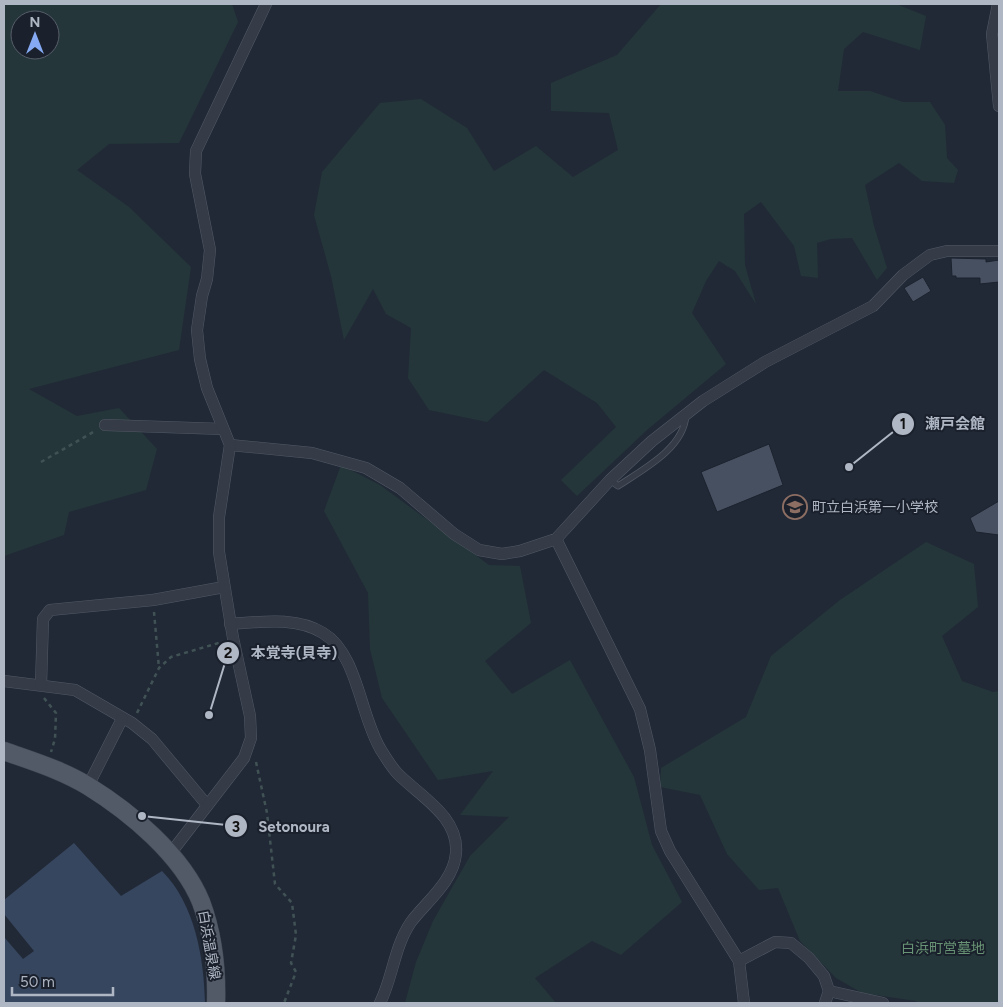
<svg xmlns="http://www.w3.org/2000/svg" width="1003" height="1007" font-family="Figtree,'Noto Sans JP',sans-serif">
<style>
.green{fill:#243639;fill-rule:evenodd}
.water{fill:#37465f}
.pier{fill:#212937}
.building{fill:#475061;stroke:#1c232e}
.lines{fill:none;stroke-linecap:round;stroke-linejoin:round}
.service-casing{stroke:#525965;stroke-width:7}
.minor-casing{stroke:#525965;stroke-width:12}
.primary-casing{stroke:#3e4551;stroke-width:19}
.path{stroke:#415255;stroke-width:2.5;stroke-dasharray:4 4;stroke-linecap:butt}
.service{stroke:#353b47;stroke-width:5.5}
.minor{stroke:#353b47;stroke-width:11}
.primary{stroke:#535a67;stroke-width:18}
.labels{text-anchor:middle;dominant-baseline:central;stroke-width:4;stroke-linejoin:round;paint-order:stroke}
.poi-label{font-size:14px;fill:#afb6c4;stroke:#1a212c;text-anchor:start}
.street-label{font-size:14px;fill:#afb6c4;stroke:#1a212c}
.park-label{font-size:14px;fill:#689374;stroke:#1a212c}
.leader{fill:none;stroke:#afb6c4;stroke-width:2}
.callout-dot{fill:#afb6c4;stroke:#1a212c;stroke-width:2}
.mark-label{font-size:15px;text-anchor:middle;font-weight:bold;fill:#111}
.callout-label{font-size:15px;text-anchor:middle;font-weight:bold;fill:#afb6c4;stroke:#1a212c;stroke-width:4;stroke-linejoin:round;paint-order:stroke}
</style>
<rect width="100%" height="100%" fill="#212937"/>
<g class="green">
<path d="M4,4H232L238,22L179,143L109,144L77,170L129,207L191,267L179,350L29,389L77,416L119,408L157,449L146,490L69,512L64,535L4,556ZM20,20H50V50H20Z"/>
<polygon points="661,4 896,4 926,16 920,50 863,32 844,49 838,91 870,91 903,102 930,102 945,125 947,158 958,170 954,183 922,181 899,163 865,185 874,226 887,268 877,280 852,238 831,239 817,243 818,278 801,276 794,246 761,202 744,214 745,265 756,304 735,271 719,261 706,281 692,313 726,364 647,430 577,496 561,480 616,427 597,403 544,370 487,422 429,410 408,378 411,328 386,314 373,289 344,340 331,276 314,215 322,172 380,103 421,99 467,128 494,171 536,146 573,177 618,150 609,113 551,111 551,83 617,55"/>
<polygon points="341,465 380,485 489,565 520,566 531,623 485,661 512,694 570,660 634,777 652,845 682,902 621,955 592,941 535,978 556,1003 405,1003 416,962 433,921 470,856 509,817 460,815 493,771 438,780 382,698 370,649 368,593 324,511"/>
<polygon points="926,542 974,564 978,607 942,636 962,681 993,692 999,691 999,1003 917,1003 916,1001 862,993 836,978 800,941 778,888 759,890 727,854 700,795 660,787 661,768 746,717 771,656 840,600"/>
</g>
<path class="water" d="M74,843L121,896L162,871C195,904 204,958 205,1003H4V900Z"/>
<polygon class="pier" points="4,914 34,951 23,959 4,937"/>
<g class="building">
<polygon points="951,258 986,259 986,262 999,260 999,282 980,284 980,278 956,278 956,276 952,276"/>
<polygon points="923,277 931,291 913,302 904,288"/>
<polygon points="769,444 783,485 717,512 701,472"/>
<polygon points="999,501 999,535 976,532 970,518"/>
</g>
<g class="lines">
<defs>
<path id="service" d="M610,480L618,486C644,469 684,448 686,415"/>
<g id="minor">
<polyline points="998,4 992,34 999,106"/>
<polyline points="105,425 223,429"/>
<polyline points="230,445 312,453 366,468 400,488 454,534 479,550 502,554 520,551 556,539 610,480 652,441 703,401 765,362 873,306 903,275 930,255 947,251 999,251"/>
<polyline points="556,539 640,709 650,750 661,831 670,851 739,961 744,1003"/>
<path d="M230,624C260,622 296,616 323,633C358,654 360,716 381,750C386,758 392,768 398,774C421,797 459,817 456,853C454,881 426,902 411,922C394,947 393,977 380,1003"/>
<polyline points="4,681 75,690 132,723 152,739 207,805"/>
<polyline points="41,685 43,619 50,610 153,600 224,587"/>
<polyline points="88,786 122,719"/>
<polyline points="170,854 244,758 251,738 250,716 233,638 219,552 219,517 230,445 207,388 200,359 197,330 202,296 207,279 210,250 195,174 196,151 266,4"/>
<polyline points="739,961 775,942 791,943 809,958 824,976 829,991 825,1003"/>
<polyline points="829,991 883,1003"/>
</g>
<path id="primary" d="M4,751C32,761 62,770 88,786C130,812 182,855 201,902C213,934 217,970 216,1003"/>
</defs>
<use href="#service" class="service-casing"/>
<use href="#minor" class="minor-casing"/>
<use href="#primary" class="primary-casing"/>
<g class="path">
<polyline points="41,462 95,431"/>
<polyline points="154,612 159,668"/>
<polyline points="44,698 56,713 55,739 51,752"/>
<polyline points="137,713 159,668 171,657 222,642"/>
<polyline points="256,762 267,813 275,884 292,903 296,935 291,963 296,972 284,1003"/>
</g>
<use href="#service" class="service"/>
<use href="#minor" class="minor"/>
<use href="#primary" class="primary"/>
</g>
<defs>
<symbol id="school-ring" viewBox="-11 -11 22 22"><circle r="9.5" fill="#1a212c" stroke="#8d6e63" stroke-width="1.5"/><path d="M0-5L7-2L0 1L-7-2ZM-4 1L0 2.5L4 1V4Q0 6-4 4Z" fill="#8d6e63"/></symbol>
</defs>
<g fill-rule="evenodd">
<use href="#school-ring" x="781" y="493" width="28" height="28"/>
</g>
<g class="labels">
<g class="poi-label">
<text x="812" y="507">町立白浜第一小学校</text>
</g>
<g class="street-label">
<text transform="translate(209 945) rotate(80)">白浜温泉線</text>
</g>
<g class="park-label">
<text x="943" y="948">白浜町営墓地</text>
</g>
</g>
<path class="leader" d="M849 467L903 424M209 715L228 653M142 816L236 826"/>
<g class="callout-dot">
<circle cx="849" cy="467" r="5"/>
<circle cx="209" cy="715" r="5"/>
<circle cx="142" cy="816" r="5"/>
<circle cx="903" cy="424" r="12"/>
<circle cx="228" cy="653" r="12"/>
<circle cx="236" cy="826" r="12"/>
</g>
<g class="mark-label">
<text x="903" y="429">1</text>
<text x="228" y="658">2</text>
<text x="236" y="832">3</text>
</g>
<g class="callout-label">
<text x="955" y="429">瀬戸会館</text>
<text x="294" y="658">本覚寺(貝寺)</text>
<text x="294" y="832">Setonoura</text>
</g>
<rect width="1003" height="1007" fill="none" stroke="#afb6c4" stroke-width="10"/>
<g transform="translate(35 35)"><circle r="24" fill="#1a212c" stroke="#565d69"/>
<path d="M0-4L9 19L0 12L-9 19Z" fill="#85aaf3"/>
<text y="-8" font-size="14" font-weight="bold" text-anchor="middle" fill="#afb6c4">N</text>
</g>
<path d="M12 987v8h101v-8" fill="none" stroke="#afb6c4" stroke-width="2.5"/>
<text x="20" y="987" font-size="15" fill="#afb6c4" stroke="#1a212c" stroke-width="4" paint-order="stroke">50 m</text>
</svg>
